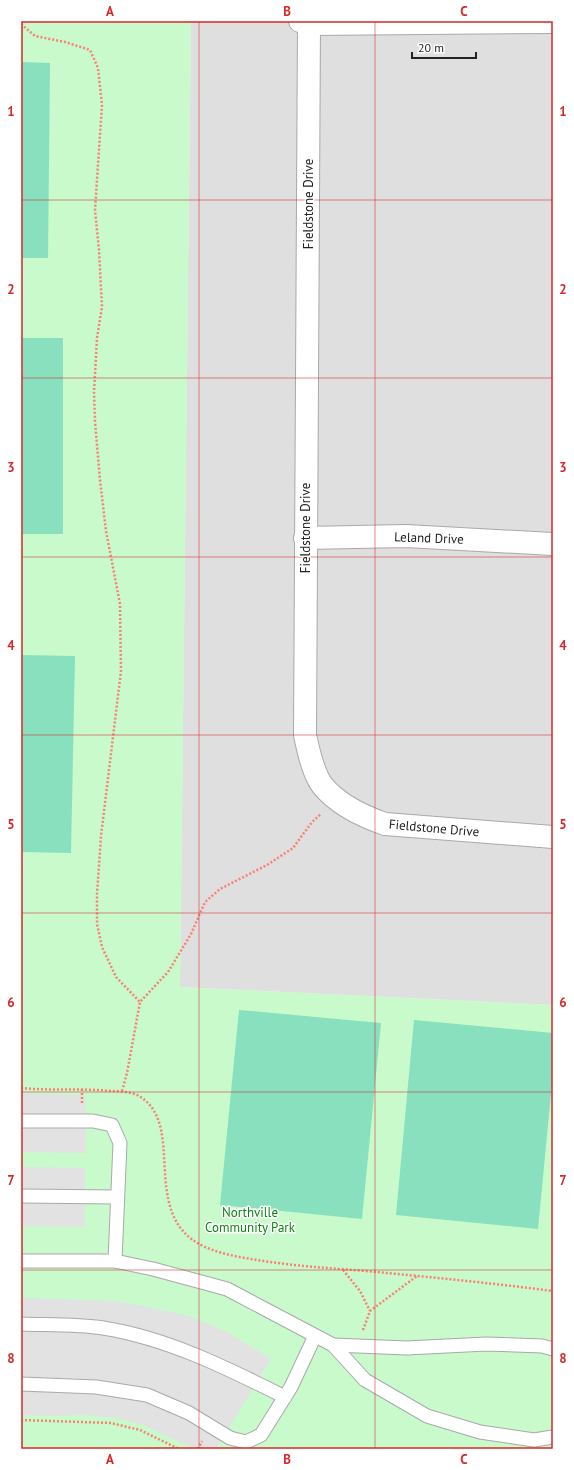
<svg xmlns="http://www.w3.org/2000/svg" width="574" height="1470" font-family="'PT Sans',sans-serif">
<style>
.residential{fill:#e0dfdf}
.park{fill:#c8facc}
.pitch{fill:#88e0be}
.parking{fill:#e2e2e2}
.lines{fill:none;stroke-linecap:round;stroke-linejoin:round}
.service-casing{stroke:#a9a9a9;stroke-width:15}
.minor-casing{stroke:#a9a9a9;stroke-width:24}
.path{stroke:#fa8072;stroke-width:2.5;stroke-dasharray:2 2;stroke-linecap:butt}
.service{stroke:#fff;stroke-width:13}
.minor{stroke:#fff;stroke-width:22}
.grid{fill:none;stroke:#d62828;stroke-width:1;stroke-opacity:0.55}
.labels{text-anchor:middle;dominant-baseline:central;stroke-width:3;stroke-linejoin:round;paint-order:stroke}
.street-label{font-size:13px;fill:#222;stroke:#fff}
.park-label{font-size:13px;fill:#0c8416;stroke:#fff}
.neatline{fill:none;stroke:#d62828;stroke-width:1.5}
.grid-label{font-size:13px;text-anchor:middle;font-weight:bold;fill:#d62828}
</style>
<rect width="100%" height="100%" fill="#f2efe9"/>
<polygon class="residential" points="191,21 553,21 553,1005 180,987"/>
<polygon class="park" points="21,21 191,21 180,987 553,1005 553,1449 21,1449"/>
<g class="pitch">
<polygon points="21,62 50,63 48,258 21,258"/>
<rect x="21" y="338" width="42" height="196"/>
<polygon points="21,655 75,656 71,853 21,852"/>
<polygon points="239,1010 381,1023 362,1219 220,1205"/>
<polygon points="414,1020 553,1033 553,1073 538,1229 396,1215"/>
</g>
<g class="parking">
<polygon points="21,1093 85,1095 86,1153 21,1152"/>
<polygon points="21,1167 85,1168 85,1227 21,1226"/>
<polygon points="21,1298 117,1301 166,1311 191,1317 227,1332 271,1359 216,1449 194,1449 141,1424 120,1419 87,1415 52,1416 21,1415"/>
</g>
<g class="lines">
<defs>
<g id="service">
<polyline points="21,1121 93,1121 112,1125 120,1143 115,1261"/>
<polyline points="21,1196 117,1197"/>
<polyline points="21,1261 115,1261 153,1269 227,1289 333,1345 365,1380 427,1416 480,1432 534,1440 553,1437"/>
<path d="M21,1324C47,1325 78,1324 103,1328C167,1338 227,1368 285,1397"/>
<polyline points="333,1345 407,1348 486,1344 542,1346 553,1349"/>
<polyline points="21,1384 96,1387 147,1395 189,1413 230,1438 246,1442 261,1435 291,1387 315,1336"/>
</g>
<g id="minor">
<polyline points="300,21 309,24 553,22"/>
<path d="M309,24L305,735C308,749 313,773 322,785C337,804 362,816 385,824L553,837"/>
<polyline points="305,538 406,536 553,544"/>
</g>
</defs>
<use href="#service" class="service-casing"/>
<use href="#minor" class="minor-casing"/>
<g class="path">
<polyline points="21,24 35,36 65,42 90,50 98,68 102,105 95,210 99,250 102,307 97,338 94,392 95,422 100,480 106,531 120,604 121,671 101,836 97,894 97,924 102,947 116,977 140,1002"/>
<path d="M21,1088C51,1091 81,1088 112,1091C120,1091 130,1092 137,1095C189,1122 137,1214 203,1246C220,1254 239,1257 257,1260C293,1266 329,1268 366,1271C429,1277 491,1283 553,1291"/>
<polyline points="82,1089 82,1104"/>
<polyline points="122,1091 127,1073 140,1002 168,972 191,934 205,902 220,889 267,865 293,848 312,822 321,814"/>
<polyline points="343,1270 360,1291 370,1311"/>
<polyline points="363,1330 370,1311 417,1276"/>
<polyline points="21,1420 111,1423 140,1430 179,1449"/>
<polyline points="198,1449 202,1441"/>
</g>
<use href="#service" class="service"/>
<use href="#minor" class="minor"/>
</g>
<path class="grid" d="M199,21V1449M375,21V1449M21,200H553M21,378H553M21,557H553M21,735H553M21,913H553M21,1092H553M21,1270H553"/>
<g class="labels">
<g class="street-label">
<text transform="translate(308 204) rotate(-90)">Fieldstone Drive</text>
<text transform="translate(305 528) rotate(-90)">Fieldstone Drive</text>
<text transform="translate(429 538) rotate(2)">Leland Drive</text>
<text transform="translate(434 828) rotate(5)">Fieldstone Drive</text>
</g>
<g class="park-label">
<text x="250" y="1212">Northville<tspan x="250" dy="15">Community Park</tspan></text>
</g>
</g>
<rect width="574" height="1470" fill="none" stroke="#ffffff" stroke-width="44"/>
<path d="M412 52v6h64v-6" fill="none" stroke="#222222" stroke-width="2"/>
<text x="418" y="52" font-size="12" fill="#222222" stroke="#ffffff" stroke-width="3" paint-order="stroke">20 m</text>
<rect x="22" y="22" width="530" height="1426" class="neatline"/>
<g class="grid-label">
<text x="110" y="16">A</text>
<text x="287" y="16">B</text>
<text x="464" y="16">C</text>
<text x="11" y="116">1</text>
<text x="563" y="116">1</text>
<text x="11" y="294">2</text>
<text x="563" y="294">2</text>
<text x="11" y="472">3</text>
<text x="563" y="472">3</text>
<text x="11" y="650">4</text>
<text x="563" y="650">4</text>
<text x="11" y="829">5</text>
<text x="563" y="829">5</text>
<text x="11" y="1007">6</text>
<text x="563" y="1007">6</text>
<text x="11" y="1185">7</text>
<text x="563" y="1185">7</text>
<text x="11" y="1363">8</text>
<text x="563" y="1363">8</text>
<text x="110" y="1464">A</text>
<text x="287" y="1464">B</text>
<text x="464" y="1464">C</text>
</g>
</svg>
